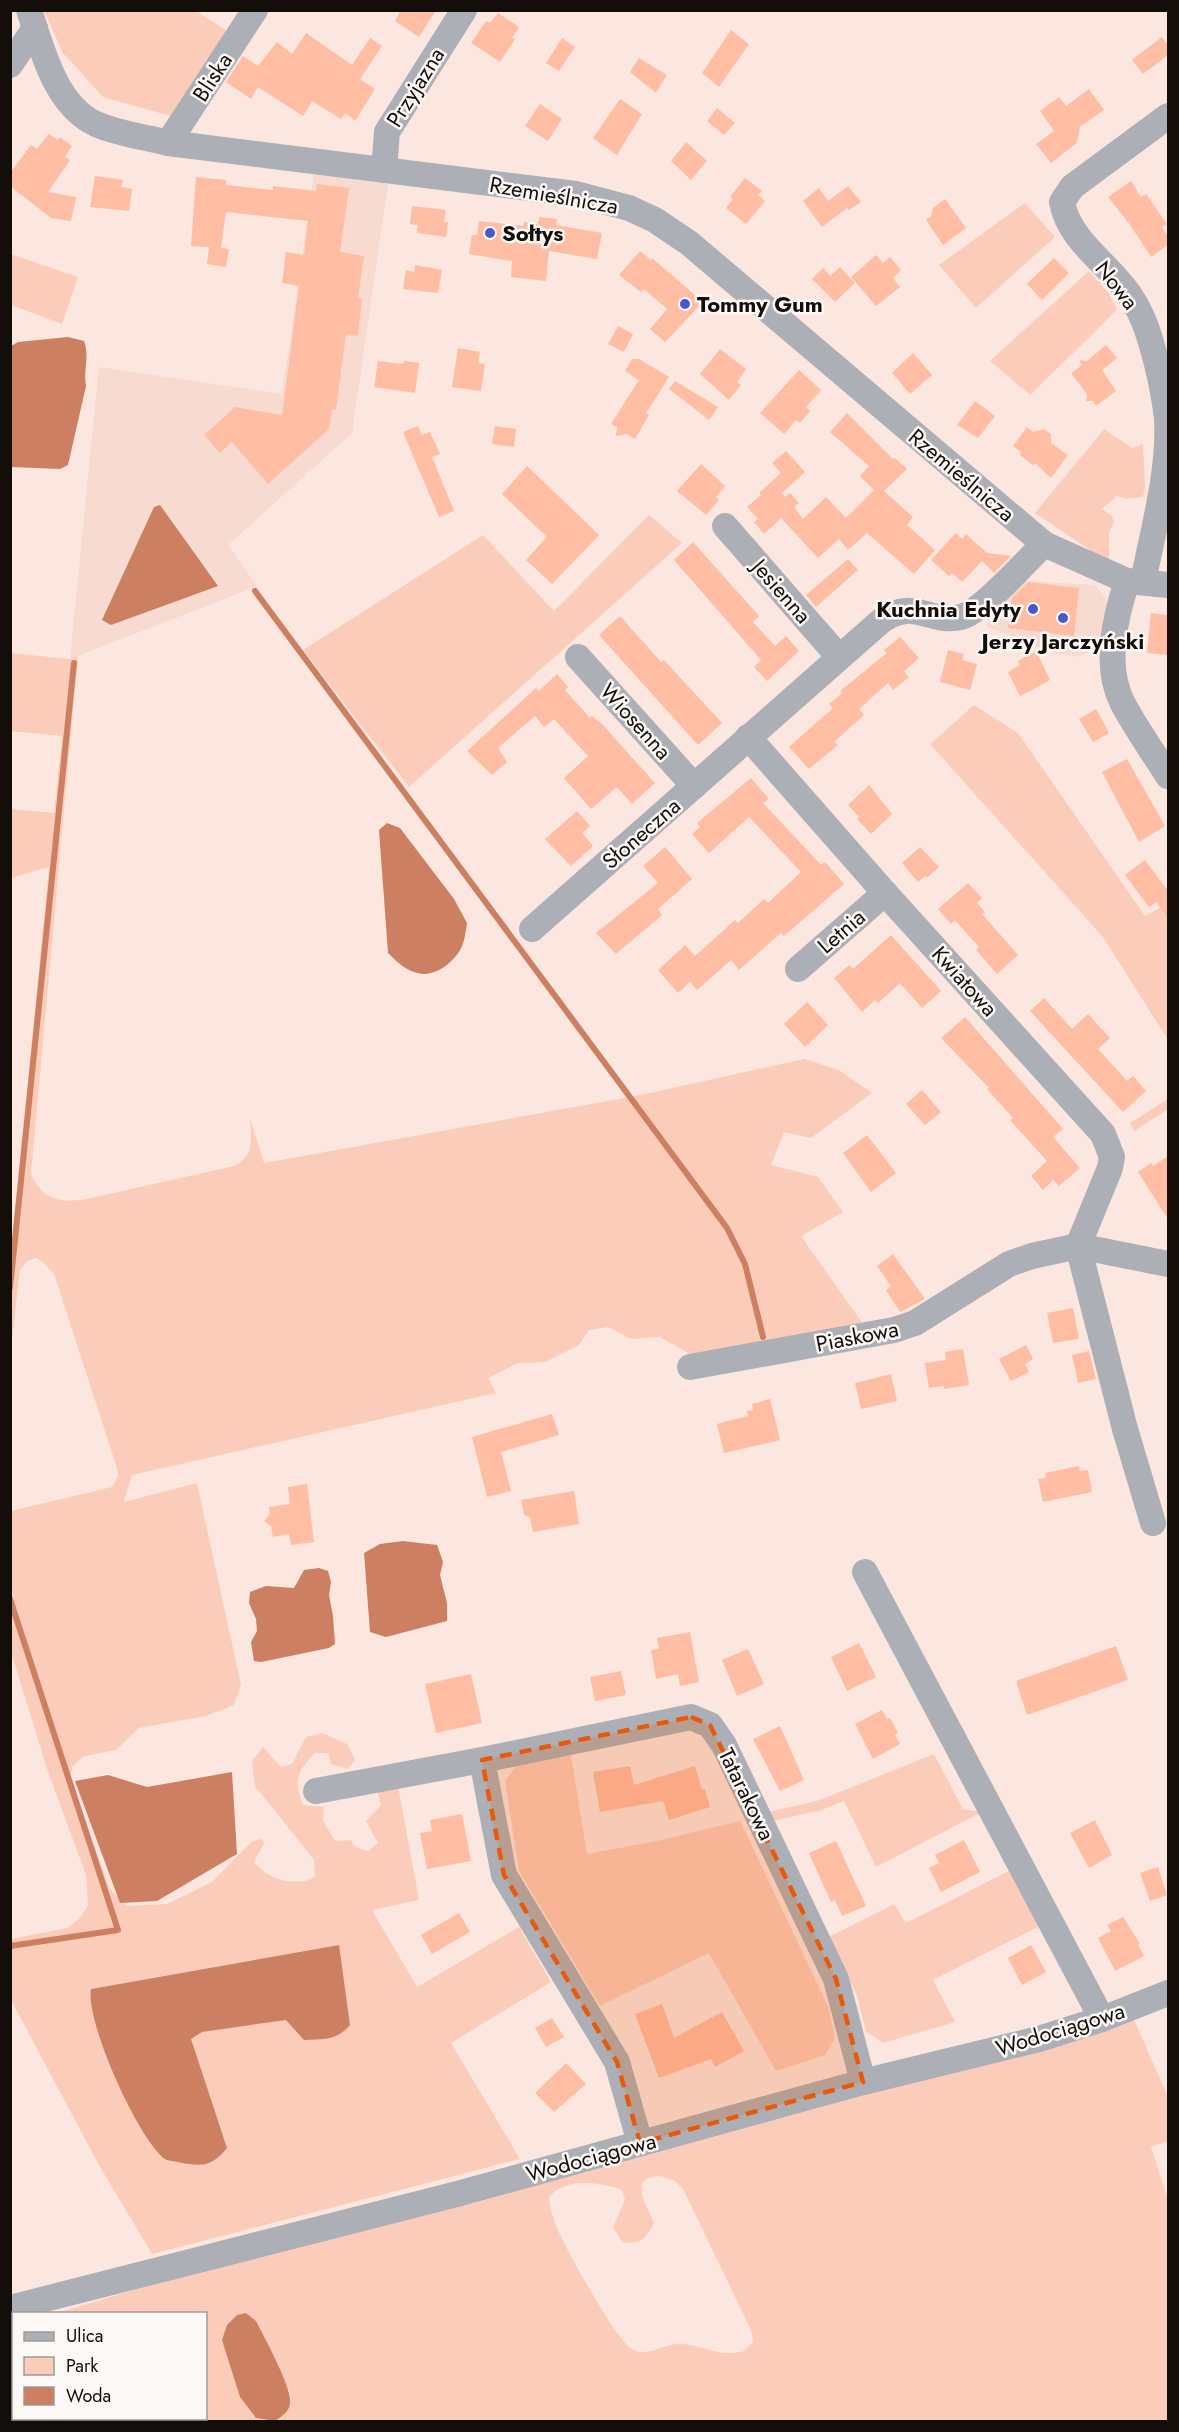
<svg xmlns="http://www.w3.org/2000/svg" width="1179" height="2432" font-family="Jost,sans-serif">
<style>
.built{fill:#f7dad0}
.green{fill:#fcccba;fill-rule:evenodd}
.water{fill:#cc7f61}
.lines{fill:none;stroke-linecap:round;stroke-linejoin:round}
.stream{stroke:#cc7f61;stroke-width:6}
.building{fill:#ffbda3}
.minor{stroke:#acafb6;stroke-width:26}
.marked{fill:#e8590c;fill-opacity:0.2;stroke:#e8590c;stroke-width:4.5;stroke-dasharray:12 8;stroke-linejoin:round}
.poi-dot{fill:#4959cd;stroke:#fcf8f6;stroke-width:2}
.labels{text-anchor:middle;dominant-baseline:central;stroke-width:5;stroke-linejoin:round;paint-order:stroke}
.street-label{font-size:22px;fill:#140e0b;stroke:#fcf8f6}
.poi-label{font-size:22px;font-weight:bold;fill:#140e0b;stroke:#fcf8f6;text-anchor:start}
</style>
<rect width="100%" height="100%" fill="#fbe7df"/>
<g class="built">
<polygon points="314,173 388,184 352,433 228,545 257,586 70,659 99,367 282,394"/>
<polygon points="1027,581 1095,585 1110,605 1106,641 1080,657 1054,653 986,626 1010,588"/>
</g>
<g class="green">
<polygon points="44,11 196,11 229,32 174,117 103,97 63,53"/>
<polygon points="1025,203 1055,237 976,308 939,265"/>
<polygon points="10,254 78,277 62,324 11,305"/>
<polygon points="1089,271 1108,292 1117,310 1030,395 990,361"/>
<polygon points="1104,429 1132,448 1143,444 1145,487 1143,497 1126,499 1117,496 1102,509 1112,516 1114,522 1109,533 1109,559 1099,556 1035,513"/>
<polygon points="649,515 682,543 409,787 303,650 483,535 554,611"/>
<path d="M10,653L70,659L78,656L31,1174C43,1199 55,1202 82,1200L234,1166C255,1156 251,1139 250,1118L264,1163L641,1095L804,1059L839,1070L872,1093L811,1138L784,1132L771,1165L818,1177L843,1212L801,1236L863,1324L695,1357L660,1337L631,1339L608,1327L589,1330L579,1345L545,1362L518,1363L488,1378L496,1393L132,1475L124,1502L197,1483L241,1685L234,1705L206,1716L139,1728L116,1750L84,1756L72,1767L70,1779L110,1889L126,1906L167,1904L212,1882L251,1842L260,1839L265,1842L254,1862C267,1879 296,1888 315,1877L314,1860L255,1786L252,1761L263,1747L281,1767L292,1764L306,1737L322,1733L347,1744L355,1760L347,1769L331,1764L328,1753H315C297,1772 293,1780 303,1805L324,1807L323,1821L335,1841L351,1840L355,1847L368,1851L378,1843L366,1821L381,1805L377,1790L398,1786L419,1900L372,1910L417,1987L519,1927L551,1982L451,2043L520,2159L152,2254L100,2167L11,2000V1939L67,1928L79,1919L88,1906L86,1875L48,1772L11,1652V1511L112,1487L118,1476L117,1468L54,1274L44,1263L36,1258L27,1261L20,1270L11,1347V1253L49,867L11,878V809L54,813L62,736L11,731ZM338,1945L350,2025L286,2020L201,2032L190,2039L227,2148L91,1989Z"/>
<polygon points="974,705 1018,733 1145,916 1160,908 1168,919 1168,1040 1103,937 930,744"/>
<polygon points="1168,1099 1168,1109 1134,1131 1130,1123"/>
<polygon points="934,1754 963,1809 982,1812 876,1867 844,1801 822,1810 773,1821 769,1812 820,1800"/>
<polygon points="571,1755 587,1854 657,1841 740,1821 828,2006 835,2038 825,2055 776,2071 709,1953 600,2006 519,1871 505,1781 517,1765"/>
<polygon points="1013,1869 1042,1925 933,1980 955,2022 883,2043 866,2031 857,1996 829,1937 894,1904 906,1923"/>
<path d="M1132,2015L1168,2097V2141L1151,2147L1168,2199V2421H275L285,2414L240,2397L256,2418L269,2421H11L10,2321H13L14,2418H206V2314L57,2313L144,2287ZM660,2176L675,2181L683,2189L751,2330L753,2342L744,2351C719,2358 703,2345 681,2344C664,2343 647,2358 632,2349C615,2339 566,2249 557,2228C553,2218 550,2208 549,2197C565,2177 600,2182 622,2190L625,2200L613,2227L622,2242C639,2245 647,2239 654,2223C648,2206 626,2178 660,2176Z"/>
</g>
<g class="water">
<path d="M68,337L84,341C90,357 83,370 86,386L68,465L60,469L11,467V346L18,342Z"/>
<polygon points="160,505 218,586 111,625 102,620 154,507"/>
<path d="M387,823L400,828L454,899L467,923C466,930 465,939 462,946C460,952 453,960 448,964C425,983 406,972 388,953L379,830Z"/>
<polygon points="403,1541 437,1545 443,1562 440,1575 447,1603 447,1621 386,1637 370,1632 364,1553 380,1544"/>
<polygon points="319,1568 328,1571 331,1582 329,1595 333,1616 335,1644 329,1648 261,1662 254,1661 251,1642 257,1631 256,1619 249,1603 250,1592 266,1586 294,1588 304,1570"/>
<polygon points="232,1772 237,1854 157,1901 120,1903 75,1781 108,1775 147,1787"/>
<path d="M339,1945L350,2025C336,2041 324,2039 304,2040L286,2020L202,2032L191,2039L227,2148C212,2167 201,2167 178,2162C174,2161 168,2161 165,2159C138,2139 85,2021 91,1989Z"/>
<path d="M246,2313L256,2321C264,2337 293,2389 290,2404C289,2412 281,2417 275,2421L256,2418L240,2397L222,2340L227,2325L237,2315Z"/>
</g>
<g class="lines">
<g class="stream">
<polyline points="255,591 727,1228 745,1264 763,1337"/>
<polyline points="10,1288 74,663"/>
<polyline points="10,1599 118,1930 10,1946"/>
</g>
</g>
<g class="building">
<polygon points="401,10 436,10 419,37 395,21"/>
<polygon points="498,13 519,27 512,38 515,39 500,62 471,43 486,21 490,23"/>
<polygon points="731,30 749,44 719,87 702,73"/>
<polygon points="306,33 352,65 370,38 382,46 360,79 375,89 355,121 345,113 341,119 312,101 303,116 258,87 251,99 226,82 243,56 258,66 277,42 292,54"/>
<polygon points="1162,37 1168,46 1168,55 1143,74 1132,60"/>
<polygon points="562,38 575,47 559,71 546,63"/>
<polygon points="639,58 667,75 656,93 630,72"/>
<polygon points="1089,89 1104,110 1080,127 1077,143 1051,163 1036,144 1054,131 1040,111 1059,97 1066,106"/>
<polygon points="620,99 642,114 617,155 593,138"/>
<polygon points="540,104 562,119 548,141 525,126"/>
<polygon points="717,108 735,123 724,135 707,121"/>
<polygon points="49,134 58,140 60,137 72,146 65,157 70,160 48,192 76,197 71,221 51,218 10,186 10,173 31,145 37,149"/>
<polygon points="686,142 707,161 691,180 671,161"/>
<polygon points="95,176 123,180 121,187 132,189 129,211 90,207"/>
<polygon points="196,177 226,180 226,185 273,190 273,186 316,191 317,184 349,188 340,252 364,256 358,298 362,299 358,336 346,334 336,410 332,409 329,429 268,484 232,442 220,453 204,435 235,407 282,415 299,286 282,283 286,252 304,255 308,221 226,212 221,248 229,249 226,267 207,264 209,247 191,246"/>
<polygon points="745,178 762,191 758,195 765,201 746,224 726,208 733,199 730,197"/>
<polygon points="1131,181 1141,197 1146,194 1167,224 1162,227 1168,237 1168,245 1151,257 1131,226 1108,197"/>
<polygon points="848,186 861,202 849,210 847,208 822,227 803,201 819,188 828,201"/>
<polygon points="945,199 966,228 943,245 926,220 931,216 933,208"/>
<polygon points="412,206 446,210 444,222 448,222 446,237 417,233 418,225 410,224"/>
<polygon points="539,217 557,219 556,225 602,233 597,259 549,251 546,281 511,277 512,261 469,254 472,235 477,235 479,221 523,226 524,222 538,224"/>
<polygon points="640,251 651,260 652,258 703,302 665,342 650,329 667,309 644,289 641,292 619,275"/>
<polygon points="876,255 883,263 890,257 901,270 893,278 900,287 876,306 851,277"/>
<polygon points="1054,258 1069,273 1042,300 1027,284"/>
<polygon points="415,265 442,270 438,293 403,289 406,270 414,272"/>
<polygon points="840,267 855,283 835,302 812,279 823,268 830,276"/>
<polygon points="618,326 633,334 624,352 608,344"/>
<polygon points="1106,345 1117,358 1102,370 1116,391 1096,406 1093,401 1086,401 1087,394 1071,373 1081,366 1080,360 1087,361"/>
<polygon points="458,348 480,352 478,363 485,364 481,391 452,387"/>
<polygon points="720,349 746,369 737,382 741,385 729,400 700,374"/>
<polygon points="913,353 932,375 910,394 892,373"/>
<polygon points="632,359 639,359 669,377 646,413 649,415 635,439 627,434 616,436 617,427 611,424 639,380 625,371"/>
<polygon points="378,361 403,364 404,361 419,363 415,393 374,387"/>
<polygon points="799,370 821,390 806,407 810,411 800,423 796,420 784,434 760,413"/>
<polygon points="675,381 718,407 709,420 669,389"/>
<polygon points="975,401 995,416 978,438 957,425"/>
<polygon points="847,413 893,459 895,458 907,469 884,491 913,517 907,525 935,550 914,574 867,533 848,550 839,539 818,558 781,518 764,534 754,522 758,519 747,507 761,495 759,493 781,473 772,463 786,451 805,472 782,493 785,497 790,493 799,503 794,507 803,519 826,497 846,518 874,490 860,476 869,466 830,432"/>
<polygon points="418,426 422,435 430,432 440,454 432,457 454,511 439,517 403,432"/>
<polygon points="495,426 516,429 514,447 492,444"/>
<polygon points="1027,427 1033,432 1044,429 1051,434 1051,443 1068,455 1051,478 1035,463 1034,466 1020,455 1021,452 1013,446"/>
<polygon points="701,464 725,486 716,497 719,500 706,515 677,491"/>
<polygon points="527,466 599,535 552,584 526,560 547,537 502,494"/>
<polygon points="956,533 962,539 966,534 987,553 1011,556 994,573 982,561 962,582 952,573 949,576 931,560"/>
<polygon points="693,542 759,616 753,622 775,646 786,636 799,651 767,681 754,667 761,660 674,560"/>
<polygon points="848,559 858,570 816,607 806,595"/>
<polygon points="1028,582 1079,588 1074,636 1008,628 1012,598"/>
<polygon points="1151,613 1168,615 1168,655 1147,653"/>
<polygon points="620,616 661,662 664,660 722,723 698,745 599,635"/>
<polygon points="900,637 919,658 904,671 909,677 893,690 888,683 859,709 864,715 834,742 838,745 809,769 789,747 833,708 829,704 842,693 840,691 887,653 884,650"/>
<polygon points="948,650 964,654 962,660 977,664 970,690 940,682"/>
<polygon points="1036,651 1050,680 1020,696 1008,672 1020,665 1018,661"/>
<polygon points="557,674 568,687 565,690 590,718 592,716 602,724 655,783 632,804 617,787 591,809 564,778 588,756 554,719 544,727 535,716 498,748 507,762 492,775 467,751 536,688 539,691"/>
<polygon points="1096,709 1109,733 1093,742 1079,719"/>
<polygon points="1127,759 1165,826 1139,842 1102,772"/>
<polygon points="751,778 769,799 763,803 821,865 825,862 844,884 784,936 781,933 739,970 731,960 697,990 690,982 678,993 658,970 685,945 695,956 735,920 738,923 764,899 768,903 801,872 749,817 709,853 692,834 700,827 697,823"/>
<polygon points="869,785 892,814 871,834 857,819 859,817 848,805"/>
<polygon points="577,811 590,826 582,833 593,846 571,866 545,839"/>
<polygon points="665,847 692,879 658,909 662,915 616,954 596,933 658,883 643,866"/>
<polygon points="920,847 939,867 927,878 925,876 918,882 902,863"/>
<polygon points="1145,860 1168,891 1168,919 1156,902 1149,907 1125,875"/>
<polygon points="968,883 982,898 977,903 985,912 982,914 1018,955 997,974 976,950 979,947 955,920 951,924 938,909"/>
<polygon points="891,935 941,991 922,1008 900,983 878,1003 875,1000 862,1012 834,978 849,965 853,969"/>
<polygon points="1044,998 1072,1029 1088,1014 1110,1038 1098,1049 1127,1081 1133,1076 1146,1091 1123,1112 1030,1011"/>
<polygon points="807,1002 828,1025 805,1047 784,1024"/>
<polygon points="965,1017 1063,1129 1053,1137 1080,1168 1059,1186 1053,1180 1043,1190 1031,1176 1047,1161 1010,1120 1013,1118 987,1089 989,1088 941,1038"/>
<polygon points="922,1090 941,1112 925,1125 906,1104"/>
<polygon points="867,1135 896,1173 871,1192 843,1153"/>
<polygon points="1168,1156 1168,1219 1138,1172 1151,1163 1153,1166"/>
<polygon points="893,1254 925,1299 900,1312 886,1290 891,1286 877,1266"/>
<polygon points="1073,1308 1079,1339 1053,1343 1047,1313"/>
<polygon points="1026,1345 1033,1359 1025,1364 1029,1372 1011,1381 999,1359"/>
<polygon points="963,1349 969,1385 944,1389 944,1386 929,1388 925,1363 946,1360 945,1352"/>
<polygon points="1089,1351 1096,1379 1078,1383 1072,1355"/>
<polygon points="891,1374 897,1401 861,1409 855,1383"/>
<polygon points="770,1399 780,1440 724,1453 717,1424 748,1416 747,1411 753,1410 752,1404"/>
<polygon points="552,1414 559,1435 501,1452 511,1491 487,1497 472,1437"/>
<polygon points="1079,1466 1080,1471 1088,1470 1092,1492 1043,1502 1038,1479 1046,1478 1045,1473"/>
<polygon points="307,1484 314,1542 291,1545 289,1534 273,1537 271,1526 264,1521 270,1514 269,1507 290,1504 288,1487"/>
<polygon points="574,1491 579,1524 533,1532 530,1517 524,1515 521,1500"/>
<polygon points="690,1632 699,1682 680,1686 678,1674 656,1679 651,1650 659,1649 657,1638"/>
<polygon points="859,1643 876,1677 847,1691 831,1657"/>
<polygon points="1116,1646 1128,1680 1027,1715 1016,1681"/>
<polygon points="748,1649 764,1684 737,1696 722,1660"/>
<polygon points="621,1671 626,1695 595,1701 590,1677"/>
<polygon points="471,1674 482,1723 436,1733 425,1684"/>
<polygon points="882,1710 887,1719 890,1718 898,1733 895,1735 900,1744 873,1759 855,1724"/>
<polygon points="780,1726 804,1780 780,1791 753,1739"/>
<polygon points="630,1766 634,1785 695,1766 702,1790 705,1789 710,1807 669,1820 663,1801 600,1812 593,1772"/>
<polygon points="462,1814 471,1861 427,1869 420,1833 432,1831 430,1820"/>
<polygon points="1095,1820 1112,1855 1089,1868 1070,1833"/>
<polygon points="964,1840 980,1872 941,1892 929,1868 939,1863 935,1855"/>
<polygon points="836,1841 866,1906 842,1916 835,1900 831,1902 809,1853"/>
<polygon points="1158,1867 1167,1895 1150,1901 1140,1873"/>
<polygon points="459,1913 470,1932 432,1954 421,1935"/>
<polygon points="1123,1917 1140,1944 1138,1945 1144,1956 1115,1971 1098,1938 1111,1931 1107,1925"/>
<polygon points="1031,1945 1046,1972 1022,1985 1008,1958"/>
<polygon points="662,2004 674,2038 722,2012 744,2051 715,2067 711,2059 659,2078 635,2014"/>
<polygon points="552,2018 564,2037 546,2047 535,2028"/>
<polygon points="566,2063 586,2084 554,2112 535,2093"/>
</g>
<g class="lines">
<g class="minor">
<path d="M29,10C42,49 55,105 96,124C119,134 145,137 168,143L576,194L629,208L655,220L689,243L1044,544L1127,581L1168,585"/>
<polyline points="10,65 35,28"/>
<polyline points="168,143 255,10"/>
<polyline points="384,170 387,132 464,10"/>
<polyline points="725,526 839,657"/>
<path d="M1127,581C1115,618 1104,665 1122,702C1135,727 1153,752 1168,776"/>
<path d="M1143,582C1153,531 1170,471 1167,419C1165,399 1161,380 1156,360C1150,338 1144,316 1131,297C1110,264 1069,242 1062,202L1072,187L1168,116"/>
<polyline points="578,657 694,786"/>
<polyline points="748,737 885,893 1103,1134 1112,1157 1110,1168 1078,1246"/>
<path d="M532,929L881,621C914,597 928,624 961,617C982,612 1027,560 1044,544"/>
<polyline points="798,969 885,893"/>
<polyline points="1078,1246 1125,1429 1153,1523"/>
<polyline points="690,1367 894,1330 915,1323 1009,1264 1032,1256 1078,1246 1168,1264"/>
<polyline points="865,1572 1102,2019"/>
<polyline points="482,1760 504,1875 617,2062 640,2143"/>
<polyline points="316,1791 482,1760 691,1717 710,1725 724,1745 836,1979 863,2082"/>
<polyline points="10,2308 457,2194 863,2082 1039,2039 1102,2019 1168,1993"/>
</g>
</g>
<path class="marked" d="M691,1717L710,1725L836,1979L863,2082L640,2143L617,2062L504,1875L482,1760Z"/>
<g class="poi-dot">
<circle cx="490" cy="233" r="6"/>
<circle cx="685" cy="304" r="6"/>
<circle cx="1033" cy="609" r="6"/>
<circle cx="1063" cy="618" r="6"/>
</g>
<g class="labels">
<g class="street-label">
<text transform="translate(212 77) rotate(-57)">Bliska</text>
<text transform="translate(415 87) rotate(-58)">Przyjazna</text>
<text transform="translate(554 195) rotate(10)">Rzemieślnicza</text>
<text transform="translate(1117 285) rotate(52)">Nowa</text>
<text transform="translate(962 475) rotate(40)">Rzemieślnicza</text>
<text transform="translate(782 591) rotate(49)">Jesienna</text>
<text transform="translate(636 721) rotate(48)">Wiosenna</text>
<text transform="translate(641 833) rotate(-41)">Słoneczna</text>
<text transform="translate(841 931) rotate(-41)">Letnia</text>
<text transform="translate(965 981) rotate(48)">Kwiatowa</text>
<text transform="translate(857 1336) rotate(-11)">Piaskowa</text>
<text transform="translate(747 1794) rotate(64)">Tatarakowa</text>
<text transform="translate(1060 2029) rotate(-17)">Wodociągowa</text>
<text transform="translate(591 2157) rotate(-15)">Wodociągowa</text>
</g>
<g class="poi-label">
<text x="502" y="233">Sołtys</text>
<text x="697" y="304">Tommy Gum</text>
<text x="1021" y="609" text-anchor="end">Kuchnia Edyty</text>
<text x="1063" y="641" text-anchor="middle">Jerzy Jarczyński</text>
</g>
</g>
<rect width="1179" height="2432" fill="none" stroke="#140e0b" stroke-width="24"/>
<rect x="12" y="2312" width="195" height="108" fill="#fcf8f6" stroke="#9f9a98" stroke-width="1.5"/>
<rect x="24" y="2332" width="30" height="9" fill="#acafb6" stroke="#9f9a98" stroke-width="1.5"/>
<text x="66" y="2342" font-size="18" fill="#140e0b">Ulica</text>
<rect x="24" y="2357" width="30" height="18" fill="#fcccba" stroke="#9f9a98" stroke-width="1.5"/>
<text x="66" y="2372" font-size="18" fill="#140e0b">Park</text>
<rect x="24" y="2387" width="30" height="18" fill="#cc7f61" stroke="#9f9a98" stroke-width="1.5"/>
<text x="66" y="2402" font-size="18" fill="#140e0b">Woda</text>
</svg>
